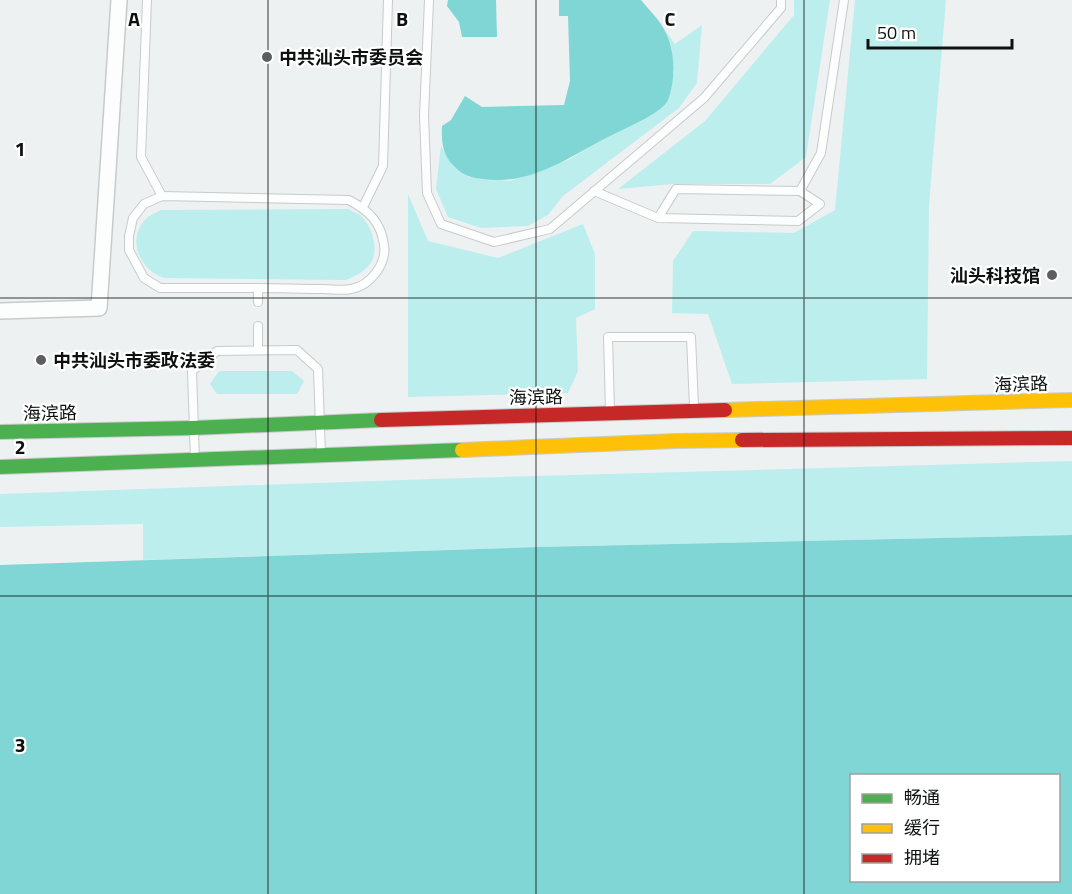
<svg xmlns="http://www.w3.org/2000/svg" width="1072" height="894" font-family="'Titillium Web','Noto Sans SC',sans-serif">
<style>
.green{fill:#bceeed}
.water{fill:#7fd6d5;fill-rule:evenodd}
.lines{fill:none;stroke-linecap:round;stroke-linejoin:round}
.lane-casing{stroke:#c8cbcb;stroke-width:10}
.street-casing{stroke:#c8cbcb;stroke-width:18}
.fast-casing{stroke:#c8cbcb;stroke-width:16}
.slow-casing{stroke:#c8cbcb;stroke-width:16}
.jam-casing{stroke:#c8cbcb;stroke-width:16}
.lane{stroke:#fcfdfd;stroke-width:8}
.street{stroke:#fcfdfd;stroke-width:15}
.fast{stroke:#4caf50;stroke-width:14}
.slow{stroke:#ffc107;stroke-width:14}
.jam{stroke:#c62828;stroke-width:14}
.grid{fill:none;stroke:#0e1110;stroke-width:1.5;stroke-opacity:0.55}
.poi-dot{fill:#5c5f5f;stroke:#fff;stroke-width:2}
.labels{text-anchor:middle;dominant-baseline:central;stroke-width:4.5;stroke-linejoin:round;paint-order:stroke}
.poi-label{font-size:18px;font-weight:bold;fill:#0e1110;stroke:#fff;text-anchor:start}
.street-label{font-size:18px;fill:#0e1110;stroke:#fff}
.grid-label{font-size:20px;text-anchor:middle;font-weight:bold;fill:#0e1110;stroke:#fff;stroke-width:4.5;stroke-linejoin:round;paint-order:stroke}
</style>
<rect width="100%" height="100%" fill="#edf1f1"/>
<g class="green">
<polygon points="794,0 830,0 806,157 770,184 673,184 618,189 705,121 794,15"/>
<polygon points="855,0 946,0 929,205 927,379 732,384 708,314 672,313 673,261 693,231 794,233 835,210"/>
<polygon points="702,25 697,83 679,108 563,196 548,215 528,226 481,228 448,217 436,189 441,146 453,166 469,177 510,181 568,160 603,139 674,74 666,32 675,44"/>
<polygon points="408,194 428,241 498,258 583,224 595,254 595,309 576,318 578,371 568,393 408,397"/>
<path d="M348,209C352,211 357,213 361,216C372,226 380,251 370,264C364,272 355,276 346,280L165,278C139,271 125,237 148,217C152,214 157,212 161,210Z"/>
<polygon points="219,371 292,371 304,381 297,394 217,394 210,384"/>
<polygon points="1072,461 1072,535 539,547 143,560 143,524 0,527 0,494 432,479"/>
</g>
<g class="water">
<polygon points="448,0 496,0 497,37 462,37 459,22 447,6"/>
<path d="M559,0H641C649,10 661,21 666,33C675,53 676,79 668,100C662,114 620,130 606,138C568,158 529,186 483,179C475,178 469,177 462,173C444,160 441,147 442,126L451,120L465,96L482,107L564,105L570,81L568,16H559Z"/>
<path d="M1072,535V894H0V565L539,547ZM852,776H1058V880H852Z"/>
</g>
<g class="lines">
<defs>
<g id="lane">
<polyline points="147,0 141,157 162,196"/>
<polyline points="429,0 424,116 427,193 441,224 494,242 550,229 704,98 781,8 781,0"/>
<polyline points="594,191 658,218 798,221 820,204 800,191 676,189 658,218"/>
<polyline points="800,191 821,153 844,0"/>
<polyline points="363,207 383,166 388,0"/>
<path d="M258,288H160L144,278L129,250V236L133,218L144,204L162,196L349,200C369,211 381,222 384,245C387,264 370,286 351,289C342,291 332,289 323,289C301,289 280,288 258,288V302"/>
<polyline points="258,350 258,326"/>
<polyline points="610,411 608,337 691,337 694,407"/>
<polyline points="195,460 192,371 217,351 297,350 318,369 321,455"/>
</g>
<polyline id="street" points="0,311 99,308 119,0"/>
<g id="fast">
<polyline points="0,432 193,428 381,420"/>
<polyline points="0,467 462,450"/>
</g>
<g id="slow">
<polyline points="725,410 1072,400"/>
<polyline points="462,450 675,441 742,440"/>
</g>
<g id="jam">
<polyline points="381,420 725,410"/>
<polyline points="742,440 1072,438"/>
</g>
</defs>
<use href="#lane" class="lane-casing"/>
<use href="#street" class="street-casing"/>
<use href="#fast" class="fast-casing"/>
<use href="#slow" class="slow-casing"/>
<use href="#jam" class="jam-casing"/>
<use href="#lane" class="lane"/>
<use href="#street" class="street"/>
<use href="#fast" class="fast"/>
<use href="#slow" class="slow"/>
<use href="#jam" class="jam"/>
</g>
<path class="grid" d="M268,0V894M536,0V894M804,0V894M0,298H1072M0,596H1072"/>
<g class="poi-dot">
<circle cx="267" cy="57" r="6"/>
<circle cx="1052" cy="275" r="6"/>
<circle cx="41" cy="360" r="6"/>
</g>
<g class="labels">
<g class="poi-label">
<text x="279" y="57">中共汕头市委员会</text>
<text x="1040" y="275" text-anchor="end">汕头科技馆</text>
<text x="53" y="360">中共汕头市委政法委</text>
</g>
<g class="street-label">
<text transform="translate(1021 384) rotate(-2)">海滨路</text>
<text transform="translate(536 397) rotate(-1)">海滨路</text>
<text transform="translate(50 413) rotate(-1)">海滨路</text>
</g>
</g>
<g class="grid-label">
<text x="134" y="26">A</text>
<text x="402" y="26">B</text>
<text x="670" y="26">C</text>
<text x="20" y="156">1</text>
<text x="20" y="454">2</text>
<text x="20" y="752">3</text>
</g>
<rect x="850" y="774" width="210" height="108" fill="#ffffff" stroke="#9fa09f" stroke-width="1.5"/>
<rect x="862" y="794" width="30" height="9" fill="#4caf50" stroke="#9fa09f" stroke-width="1.5"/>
<text x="904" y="804" font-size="18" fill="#0e1110">畅通</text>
<rect x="862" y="824" width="30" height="9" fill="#ffc107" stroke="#9fa09f" stroke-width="1.5"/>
<text x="904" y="834" font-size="18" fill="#0e1110">缓行</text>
<rect x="862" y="854" width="30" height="9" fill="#c62828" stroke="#9fa09f" stroke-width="1.5"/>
<text x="904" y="864" font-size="18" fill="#0e1110">拥堵</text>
<path d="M868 39v9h144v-9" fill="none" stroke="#0e1110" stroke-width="3"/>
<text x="877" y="39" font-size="18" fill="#0e1110" stroke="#ffffff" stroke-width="4.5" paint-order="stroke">50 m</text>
</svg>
